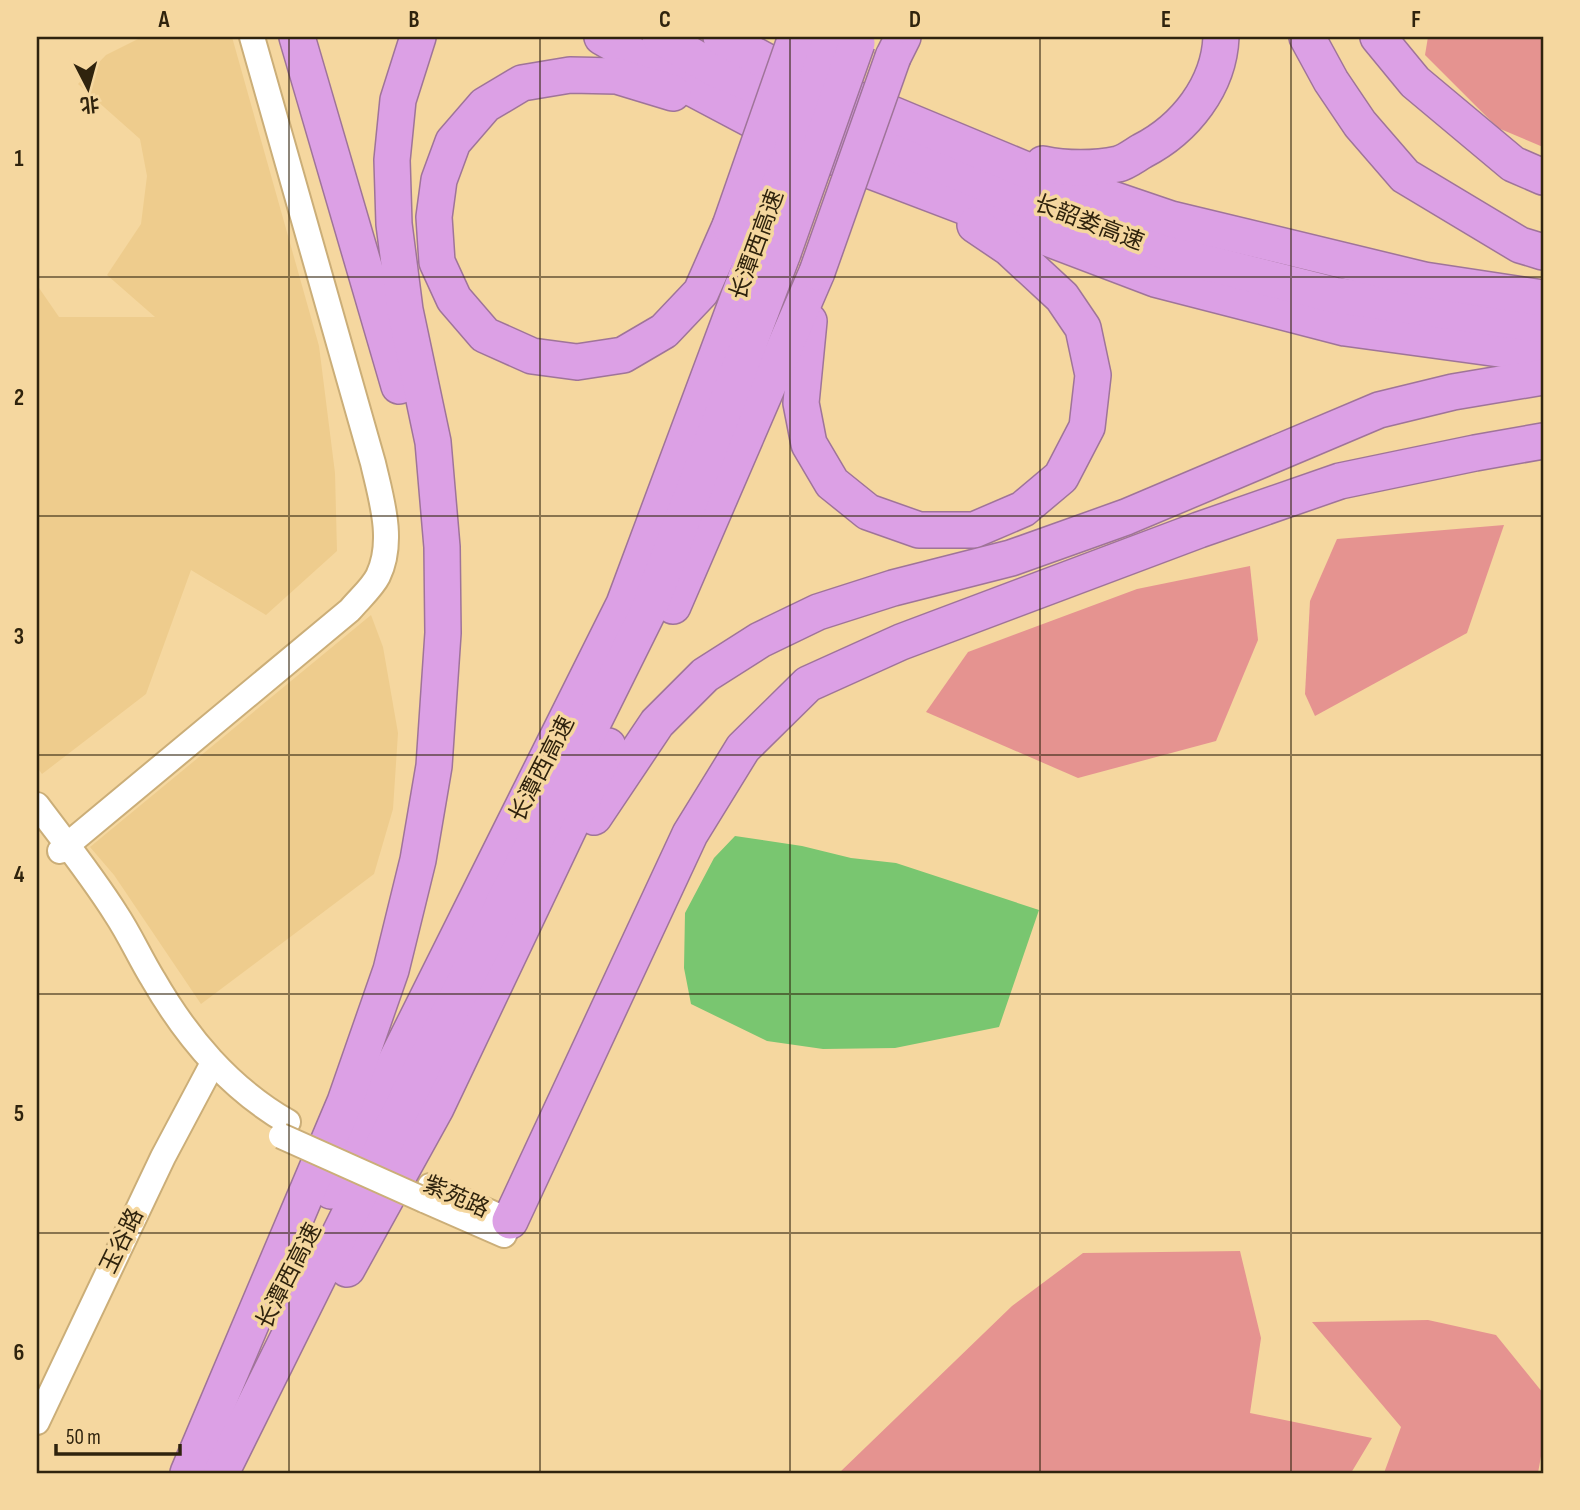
<svg xmlns="http://www.w3.org/2000/svg" width="1580" height="1510" font-family="'Sofia Sans Condensed','Noto Sans SC',sans-serif">
<style>
.built{fill:#eecc8d}
.green{fill:#e59390}
.water{fill:#79c670}
.lines{fill:none;stroke-linecap:round;stroke-linejoin:round}
.minor-casing{stroke:#cbae78;stroke-width:28}
.highway-casing{stroke:#9f7499;stroke-width:38}
.minor{stroke:#fff;stroke-width:24}
.highway{stroke:#dca0e5;stroke-width:35}
.minor-bridge-casing{stroke:#cbae78;stroke-width:28;stroke-linecap:butt}
.highway-bridge-casing{stroke:#9f7499;stroke-width:38;stroke-linecap:butt}
.minor-bridge{stroke:#fff;stroke-width:24}
.highway-bridge{stroke:#dca0e5;stroke-width:35}
.grid{fill:none;stroke:#2f230d;stroke-width:2;stroke-opacity:0.55}
.labels{text-anchor:middle;dominant-baseline:central;stroke-width:7;stroke-linejoin:round;paint-order:stroke}
.street-label{font-size:23px;fill:#2f230d;stroke:#f5d79f}
.neatline{fill:none;stroke:#2f230d;stroke-width:2.5}
.grid-label{font-size:23px;text-anchor:middle;font-weight:bold;fill:#2f230d}
</style>
<rect width="100%" height="100%" fill="#f5d79f"/>
<g class="built">
<polygon points="142,37 232,37 319,346 335,473 337,551 266,615 191,570 146,694 42,774 37,767 37,285 59,317 155,317 107,275 141,224 147,176 140,139 78,84 106,55"/>
<polygon points="371,615 383,647 398,733 393,809 374,874 201,1004 114,875 90,847"/>
</g>
<g class="green">
<polygon points="1428,37 1543,37 1543,147 1498,128 1425,55"/>
<polygon points="1504,525 1467,633 1315,716 1305,694 1310,601 1337,539"/>
<polygon points="1250,566 1258,640 1216,741 1078,778 926,712 968,652 1137,589"/>
<polygon points="1240,1251 1261,1338 1250,1413 1372,1438 1351,1473 839,1473 1012,1306 1083,1253"/>
<polygon points="1428,1320 1496,1335 1543,1393 1543,1445 1538,1473 1384,1473 1401,1427 1312,1322"/>
</g>
<polygon class="water" points="735,836 802,846 851,858 896,863 1039,910 999,1027 895,1048 823,1049 767,1041 691,1004 684,968 685,913 714,858"/>
<g class="lines">
<defs>
<g id="minor">
<path d="M37,805C64,841 92,876 116,914C130,935 140,958 153,979C187,1038 229,1088 288,1122"/>
<path d="M60,851L350,610C359,599 372,588 378,576C395,541 381,498 373,463L252,37"/>
<polyline points="424,1200 504,1235 510,1221 430,1186"/>
<polyline points="37,1422 163,1157 213,1063"/>
</g>
<g id="highway">
<polyline points="297,37 399,386"/>
<polyline points="602,37 688,86 792,141 1155,279 1345,328 1543,355"/>
<polyline points="660,37 713,68 998,189 1172,254 1334,295 1543,325"/>
<polyline points="721,37 769,63 1024,169 1171,219 1424,280 1543,298"/>
<polyline points="1307,37 1331,81 1360,124 1405,176 1520,245 1543,252"/>
<polyline points="1378,37 1415,82 1513,164 1543,177"/>
<polyline points="893,57 903,37"/>
<polyline points="673,93 617,76 570,75 522,83 485,105 453,142 439,180 434,217 437,262 454,299 485,335 532,356 577,362 623,355 664,331 701,292 730,226"/>
<path d="M1043,164C1066,169 1095,169 1118,164C1126,162 1135,155 1142,151C1185,129 1219,86 1221,37"/>
<polyline points="809,321 801,403 809,444 832,483 868,512 919,530 974,530 1023,509 1061,477 1087,427 1093,375 1083,328 1062,297 1009,248 975,225"/>
<polyline points="673,606 817,272"/>
<polyline points="594,817 657,723 705,675 760,640 818,612 893,588 1011,558 1126,517 1379,410 1453,392 1543,377"/>
<polyline points="331,1191 624,604 759,242"/>
<polyline points="510,1221 690,834 743,748 808,684 901,642 1199,530 1340,481 1475,453 1543,441"/>
<polyline points="347,1269 436,1108 608,746"/>
<polyline points="188,1473 345,1102 391,970 418,860 434,766 443,633 442,547 433,442 405,310 394,224 392,160 398,100 418,37"/>
<polyline points="221,1473 647,614 783,253"/>
</g>
</defs>
<use href="#minor" class="minor-casing"/>
<use href="#highway" class="highway-casing"/>
<use href="#minor" class="minor"/>
<use href="#highway" class="highway"/>
<defs>
<polyline id="minor-bridge" points="281,1136 424,1200"/>
<g id="highway-bridge">
<polyline points="730,226 796,37"/>
<polyline points="759,242 832,37"/>
<polyline points="783,253 857,43"/>
<polyline points="817,272 893,57"/>
</g>
</defs>
<use href="#minor-bridge" class="minor-bridge-casing"/>
<use href="#highway-bridge" class="highway-bridge-casing"/>
<use href="#minor-bridge" class="minor-bridge"/>
<use href="#highway-bridge" class="highway-bridge"/>
</g>
<path class="grid" d="M289,37V1473M540,37V1473M790,37V1473M1040,37V1473M1291,37V1473M37,277H1543M37,516H1543M37,755H1543M37,994H1543M37,1233H1543"/>
<g class="labels">
<g class="street-label">
<text transform="translate(1089 223) rotate(21)">长韶娄高速</text>
<text transform="translate(757 245) rotate(-70)">长潭西高速</text>
<text transform="translate(542 769) rotate(-63)">长潭西高速</text>
<text transform="translate(456 1197) rotate(24)">紫苑路</text>
<text transform="translate(122 1241) rotate(-64)">玉谷路</text>
<text transform="translate(289 1276) rotate(-63)">长潭西高速</text>
</g>
</g>
<rect width="1580" height="1510" fill="none" stroke="#f5d79f" stroke-width="77"/>
<g transform="translate(88 88) rotate(174)" stroke="#f5d79f" stroke-width="5" paint-order="stroke">
<path d="M0-5L12 26L0 18L-12 26Z" fill="#2f230d"/>
<text y="-10" font-size="19" font-weight="bold" text-anchor="middle" fill="#2f230d">北</text>
</g>
<path d="M56 1444v10h124v-10" fill="none" stroke="#2f230d" stroke-width="3.5"/>
<text x="66" y="1444" font-size="21" fill="#2f230d" stroke="#f5d79f" stroke-width="5" paint-order="stroke">50 m</text>
<rect x="38" y="38" width="1504" height="1434" class="neatline"/>
<g class="grid-label">
<text x="164" y="27">A</text>
<text x="414" y="27">B</text>
<text x="665" y="27">C</text>
<text x="915" y="27">D</text>
<text x="1166" y="27">E</text>
<text x="1416" y="27">F</text>
<text x="19" y="166">1</text>
<text x="19" y="405">2</text>
<text x="19" y="644">3</text>
<text x="19" y="882">4</text>
<text x="19" y="1121">5</text>
<text x="19" y="1360">6</text>
</g>
</svg>
